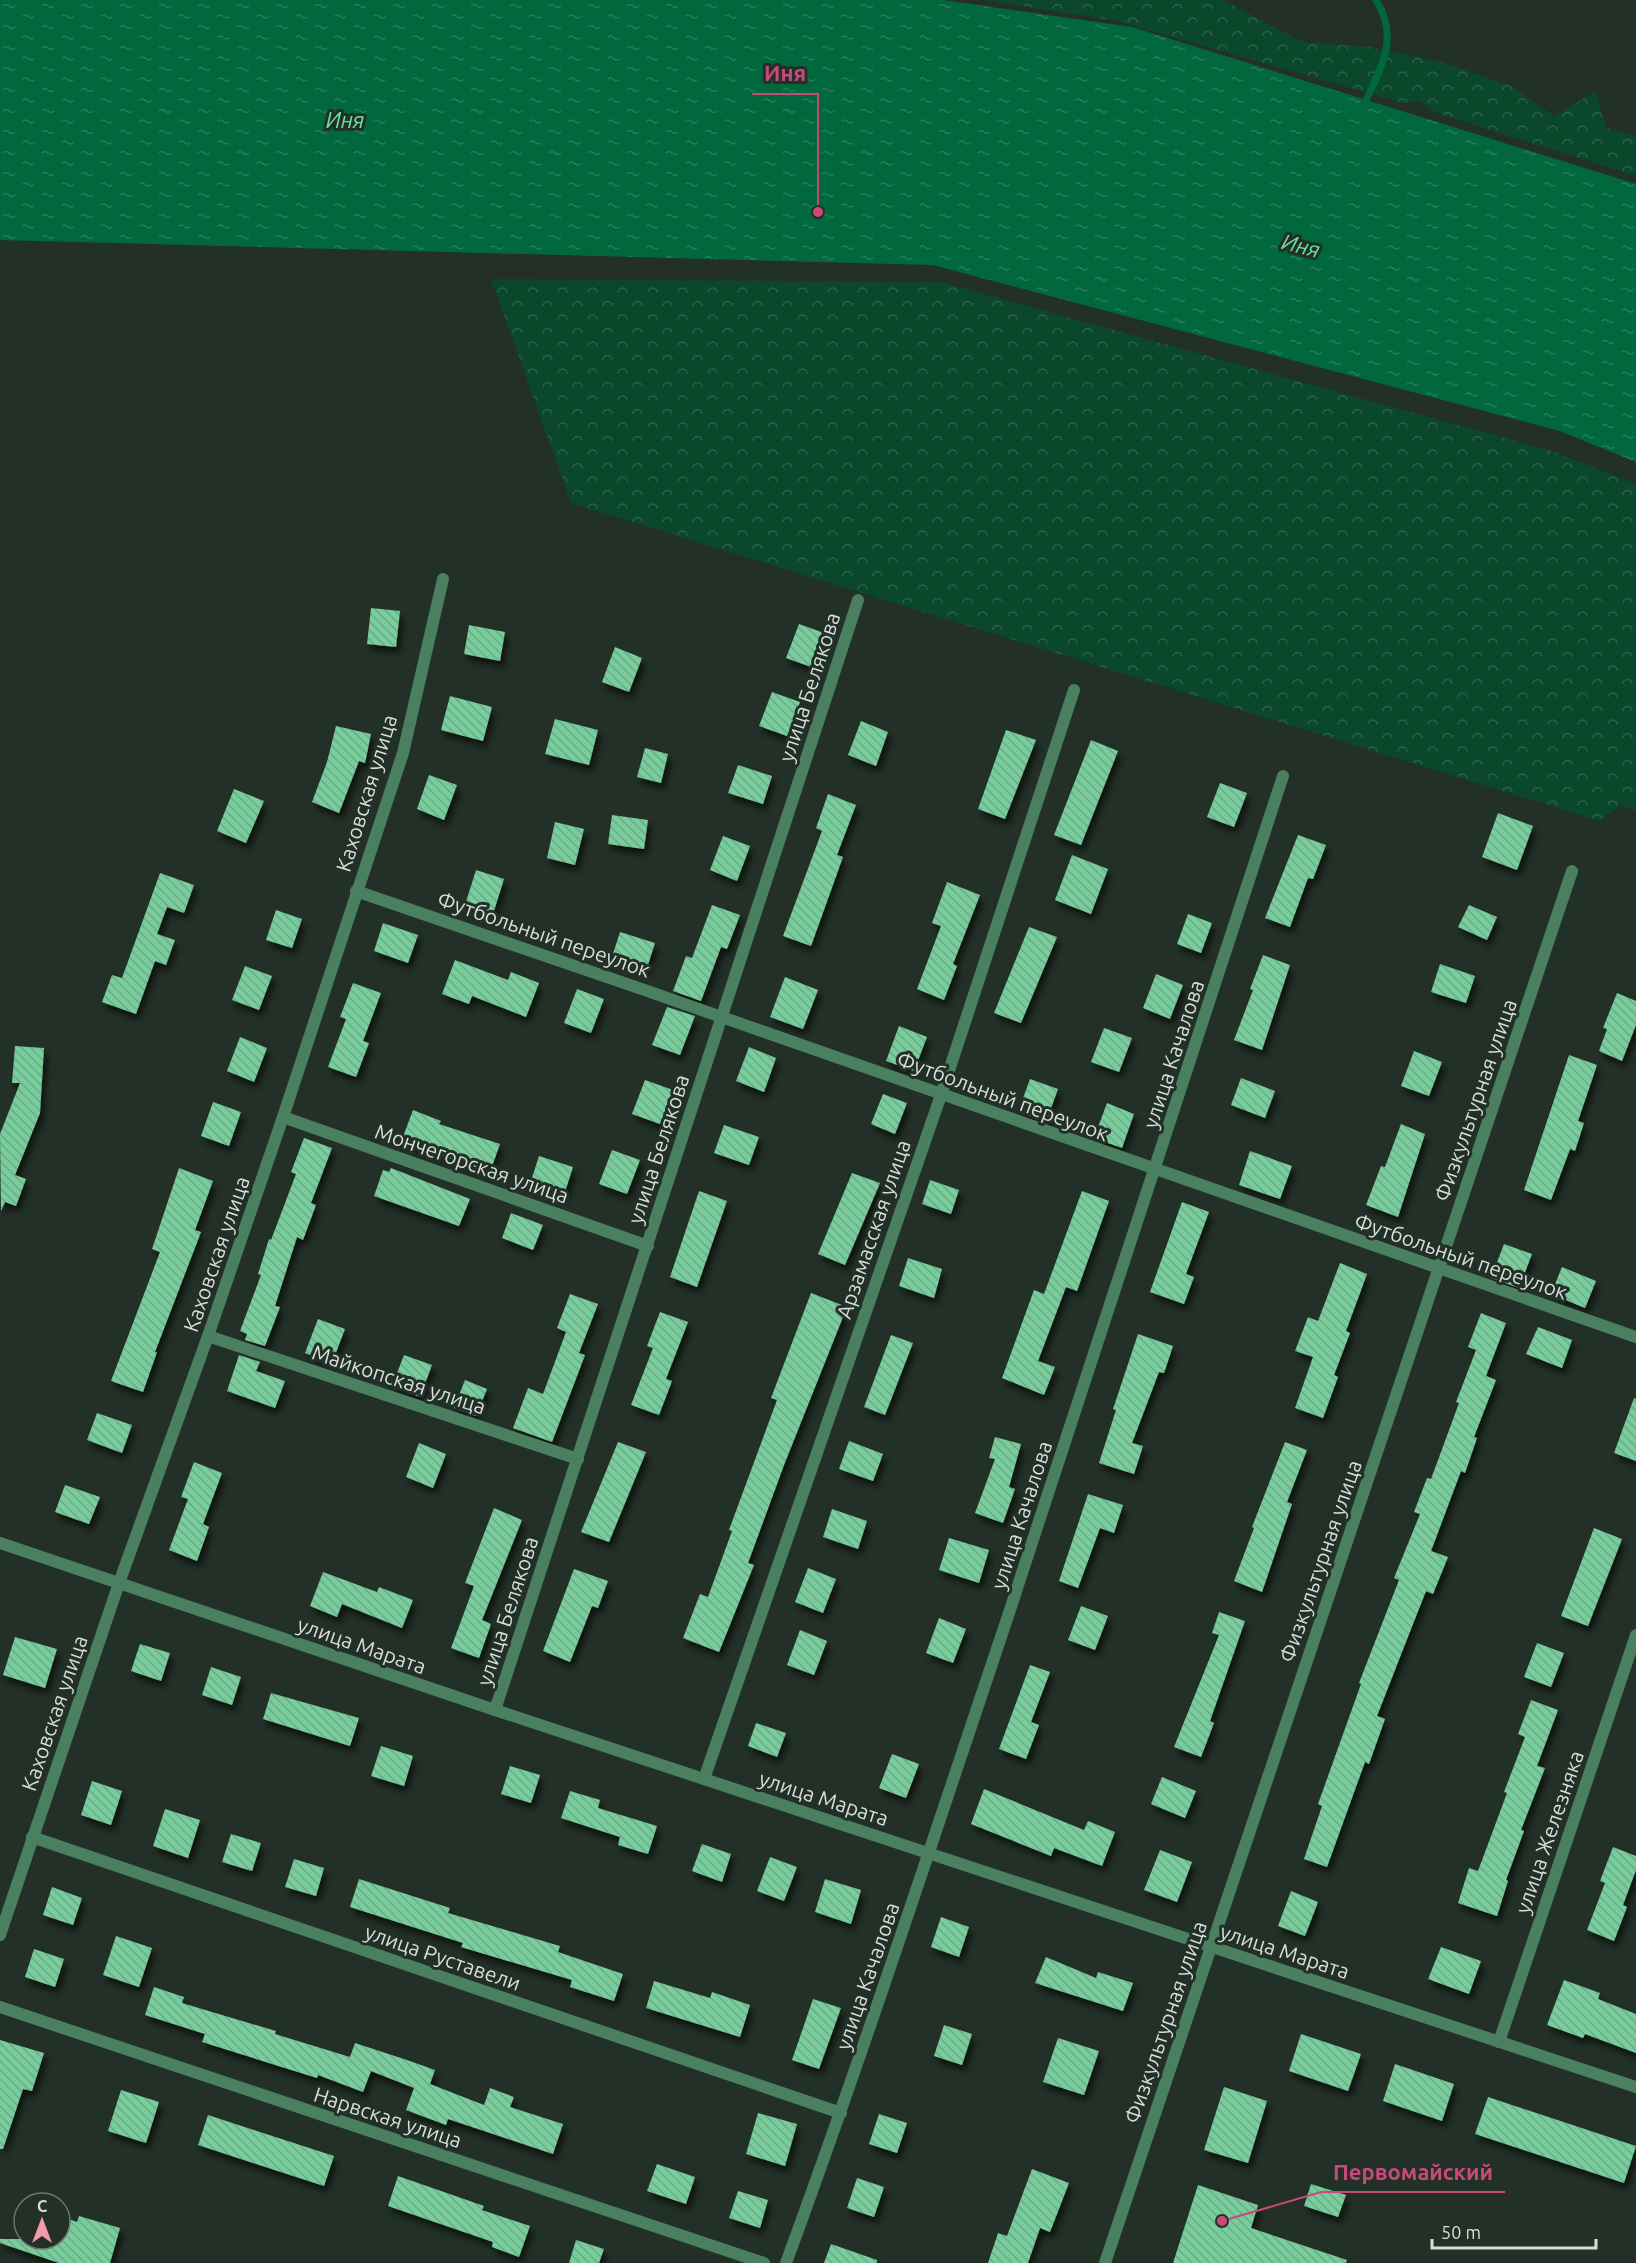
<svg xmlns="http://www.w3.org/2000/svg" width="1636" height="2263" font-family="Ubuntu,sans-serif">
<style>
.forest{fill:url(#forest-crowns)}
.water{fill:url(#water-ripples)}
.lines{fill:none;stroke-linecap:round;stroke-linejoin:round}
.stream{stroke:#01683e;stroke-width:7}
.building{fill:url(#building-back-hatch);filter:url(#shadow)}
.minor{stroke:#4a7f60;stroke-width:12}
.labels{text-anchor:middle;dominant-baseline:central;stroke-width:6;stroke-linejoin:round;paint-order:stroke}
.street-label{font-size:21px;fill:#d6dfd9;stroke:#223027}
.water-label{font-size:22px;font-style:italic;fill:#6fe0a2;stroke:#223027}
.leader{fill:none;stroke:#c74a7a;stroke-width:2}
.callout-dot{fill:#c74a7a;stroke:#223027;stroke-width:2}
.callout-label{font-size:22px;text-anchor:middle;font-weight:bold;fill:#c74a7a;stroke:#223027;stroke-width:6;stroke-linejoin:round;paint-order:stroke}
</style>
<defs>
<pattern id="forest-crowns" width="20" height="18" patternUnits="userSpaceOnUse" patternTransform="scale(1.5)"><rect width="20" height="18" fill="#0a472b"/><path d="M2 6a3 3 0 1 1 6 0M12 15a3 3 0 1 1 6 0" fill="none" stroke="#2d6149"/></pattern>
<pattern id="water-ripples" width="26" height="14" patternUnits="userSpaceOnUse" patternTransform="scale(1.5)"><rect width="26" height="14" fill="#01683e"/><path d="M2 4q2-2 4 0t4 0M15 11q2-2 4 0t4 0" fill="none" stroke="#257d59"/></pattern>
<pattern id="building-back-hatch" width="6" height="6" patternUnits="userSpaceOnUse" patternTransform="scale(1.5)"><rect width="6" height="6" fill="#79cc9c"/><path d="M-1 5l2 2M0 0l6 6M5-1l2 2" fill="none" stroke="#6baa85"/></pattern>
<filter id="shadow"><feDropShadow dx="3.5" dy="6" stdDeviation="3" flood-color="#0009"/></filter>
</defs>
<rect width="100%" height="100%" fill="#223027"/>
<g class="forest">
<polygon points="983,0 1223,0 1303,42 1370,47 1442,62 1511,86 1554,116 1596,91 1606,128 1636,135 1636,176 1437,113 1419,101 1403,103 1117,21"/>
<polygon points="491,279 940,282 1552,451 1636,484 1636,811 1620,805 1600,821 571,503"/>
</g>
<polygon class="water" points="0,0 943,0 1132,27 1636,184 1636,462 1560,431 933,265 0,240"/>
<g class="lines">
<path class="stream" d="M1363,107C1379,70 1401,39 1376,0"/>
</g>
<g class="building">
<polygon points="371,608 400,611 396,647 367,644"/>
<polygon points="799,624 827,634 814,668 786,658"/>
<polygon points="469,625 505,632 500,661 464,654"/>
<polygon points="615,647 642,658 629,692 602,682"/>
<polygon points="772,692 800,702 787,736 759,726"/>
<polygon points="450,696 492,707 483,741 441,730"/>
<polygon points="555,719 598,730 589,765 545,754"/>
<polygon points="861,721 888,732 876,766 848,755"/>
<polygon points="336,726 371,734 365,763 359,761 339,813 312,802 327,762"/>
<polygon points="1006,730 1036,740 1005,819 978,809"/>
<polygon points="1091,740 1118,751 1081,845 1054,835"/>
<polygon points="645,748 668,754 661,783 637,777"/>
<polygon points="738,765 772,776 763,804 728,793"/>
<polygon points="429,775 457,785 444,820 417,809"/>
<polygon points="1220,783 1247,793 1234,827 1207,817"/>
<polygon points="234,789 264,801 246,843 217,831"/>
<polygon points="828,794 856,805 837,855 843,857 811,946 783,936 822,831 816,828"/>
<polygon points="1498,813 1533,826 1517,870 1482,857"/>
<polygon points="612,815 648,820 644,849 608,844"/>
<polygon points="555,822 584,829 575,865 547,858"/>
<polygon points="1298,835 1326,845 1313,879 1308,878 1290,927 1265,918"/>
<polygon points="723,836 750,846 737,881 710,870"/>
<polygon points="1072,855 1108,869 1091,914 1055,900"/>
<polygon points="476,870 504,879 493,914 465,905"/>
<polygon points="160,873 194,885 184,913 167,907 157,934 175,940 166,965 155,961 136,1014 102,1002 112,975 122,978"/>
<polygon points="947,882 980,895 953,964 957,966 944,1000 917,989 941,926 932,923"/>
<polygon points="712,905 740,915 727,949 721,947 701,1001 673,991 686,956 692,958"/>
<polygon points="1469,905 1497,917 1487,940 1458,927"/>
<polygon points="276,910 302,919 292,948 266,940"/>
<polygon points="1188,914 1212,923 1201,953 1177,944"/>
<polygon points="383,923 418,935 408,963 374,951"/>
<polygon points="1029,927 1057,937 1021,1023 994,1013"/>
<polygon points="620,932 655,943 646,971 611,960"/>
<polygon points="1263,955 1290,965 1262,1050 1234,1040 1253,990 1250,989"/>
<polygon points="455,960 508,980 511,972 539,983 526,1017 472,996 469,1004 442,994"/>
<polygon points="1440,964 1475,976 1466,1003 1431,992"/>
<polygon points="245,966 272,976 259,1010 232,1000"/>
<polygon points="1156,974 1183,985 1170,1019 1143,1008"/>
<polygon points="785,977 818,990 803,1029 770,1017"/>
<polygon points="353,983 381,993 363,1041 369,1043 356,1077 328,1067 346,1019 340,1017"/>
<polygon points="577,989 604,999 591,1033 564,1023"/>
<polygon points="1617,993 1636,1001 1636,1025 1622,1061 1599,1051 1607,1029 1603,1028"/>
<polygon points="667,1007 695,1016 680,1055 652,1045"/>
<polygon points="899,1026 927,1037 914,1071 886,1061"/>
<polygon points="1104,1028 1132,1038 1119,1072 1091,1062"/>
<polygon points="240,1037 267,1048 254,1082 227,1071"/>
<polygon points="15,1046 44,1048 40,1113 15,1175 26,1179 16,1206 5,1202 1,1211 0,1134 20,1083 12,1083"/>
<polygon points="749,1047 776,1058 764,1092 736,1081"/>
<polygon points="1414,1051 1442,1062 1429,1096 1401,1086"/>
<polygon points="1569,1055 1597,1065 1578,1121 1584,1123 1575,1151 1570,1149 1551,1200 1524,1190"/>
<polygon points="1241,1078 1275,1091 1265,1118 1231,1105"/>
<polygon points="1030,1079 1058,1089 1046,1122 1018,1112"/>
<polygon points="645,1080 673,1090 660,1124 632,1114"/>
<polygon points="883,1094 907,1103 895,1134 871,1124"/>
<polygon points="213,1102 241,1112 229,1146 201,1136"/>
<polygon points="1107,1103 1134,1114 1122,1148 1094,1138"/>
<polygon points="413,1110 441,1121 439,1124 500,1144 490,1172 401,1142"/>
<polygon points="1401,1124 1425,1134 1398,1217 1366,1205 1381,1166 1385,1167"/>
<polygon points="724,1125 759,1137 749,1165 714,1153"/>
<polygon points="304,1138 332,1148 311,1203 316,1205 303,1240 297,1237 275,1306 280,1307 265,1346 245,1340 247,1334 240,1331 261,1275 258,1274 269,1239 271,1240 296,1174 291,1172"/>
<polygon points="612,1150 640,1160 627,1194 599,1184"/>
<polygon points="1250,1151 1292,1166 1280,1199 1239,1185"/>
<polygon points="539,1156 573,1167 564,1195 530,1184"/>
<polygon points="179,1168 213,1181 195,1230 201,1232 155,1352 157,1352 143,1392 111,1381 160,1252 152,1249"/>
<polygon points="391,1168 470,1199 459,1226 374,1196 383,1170 389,1172"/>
<polygon points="852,1173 880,1183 845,1265 818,1254"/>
<polygon points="930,1180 959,1190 951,1214 922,1204"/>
<polygon points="699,1191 727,1201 697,1287 670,1277"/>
<polygon points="1082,1191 1109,1201 1077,1291 1066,1287 1038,1361 1055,1367 1044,1395 1002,1378 1034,1290 1044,1294"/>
<polygon points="1182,1202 1209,1212 1186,1274 1194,1277 1184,1304 1150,1292"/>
<polygon points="511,1213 543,1225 533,1250 502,1238"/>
<polygon points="1504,1244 1532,1254 1519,1288 1491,1278"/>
<polygon points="908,1258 942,1269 934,1298 899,1286"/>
<polygon points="1340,1263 1367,1274 1346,1331 1350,1333 1334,1375 1338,1377 1323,1418 1295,1408 1313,1357 1295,1351 1308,1317 1318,1321"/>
<polygon points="1562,1267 1596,1281 1585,1308 1551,1294"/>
<polygon points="811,1293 847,1307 784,1465 748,1563 754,1565 719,1652 683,1638 700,1594 708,1597 732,1531 729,1530 777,1400 771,1398"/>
<polygon points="570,1294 598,1304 579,1353 585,1355 552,1442 513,1428 528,1388 543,1394 566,1332 557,1328"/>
<polygon points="660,1312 688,1322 666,1379 672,1381 659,1415 631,1405 653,1348 647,1346"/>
<polygon points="1481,1313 1506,1323 1486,1376 1496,1380 1474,1437 1477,1438 1465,1473 1461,1471 1431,1551 1448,1557 1433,1594 1426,1591 1402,1652 1377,1716 1385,1719 1369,1764 1365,1762 1327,1867 1304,1859 1322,1806 1318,1804 1361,1684 1359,1683 1399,1580 1394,1578 1420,1514 1414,1512 1427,1478 1431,1479 1459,1403 1456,1402 1476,1350 1468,1347"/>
<polygon points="318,1319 345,1329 332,1363 305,1353"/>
<polygon points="1538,1327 1572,1340 1562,1368 1526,1354"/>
<polygon points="1138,1334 1173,1346 1164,1373 1159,1372 1132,1443 1143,1446 1134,1474 1099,1463 1116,1410 1113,1409"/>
<polygon points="891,1335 913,1343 885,1415 864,1407"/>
<polygon points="239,1355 260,1362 256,1371 285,1381 275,1408 227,1391"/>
<polygon points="404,1355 432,1365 420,1397 392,1386"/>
<polygon points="465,1380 487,1389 476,1416 454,1408"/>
<polygon points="1634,1398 1636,1399 1636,1461 1614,1453"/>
<polygon points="97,1413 132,1425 122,1453 87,1440"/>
<polygon points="995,1437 1021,1444 1009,1487 1015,1489 1003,1523 975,1513 995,1459 989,1458"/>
<polygon points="849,1441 883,1454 873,1481 839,1469"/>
<polygon points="618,1442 646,1452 609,1542 581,1532"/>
<polygon points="1285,1442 1307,1450 1287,1502 1292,1504 1262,1592 1234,1581 1254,1528 1252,1527"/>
<polygon points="419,1443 446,1454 433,1488 406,1477"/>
<polygon points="194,1462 222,1473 203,1524 209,1527 197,1561 169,1550 188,1499 181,1497"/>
<polygon points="65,1485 100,1497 89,1524 55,1512"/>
<polygon points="1088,1494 1123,1505 1114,1533 1100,1528 1078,1588 1059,1581"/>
<polygon points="494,1508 522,1520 482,1620 491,1624 479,1658 451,1648 474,1586 465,1583"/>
<polygon points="832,1509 867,1521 858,1549 823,1537"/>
<polygon points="1594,1528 1622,1539 1588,1626 1561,1616"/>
<polygon points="949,1538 989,1550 979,1583 939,1570"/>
<polygon points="808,1568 836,1579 823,1613 795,1602"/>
<polygon points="574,1569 608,1581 598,1608 592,1606 570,1662 543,1651"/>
<polygon points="323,1572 377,1592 379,1587 413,1600 402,1628 342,1604 337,1617 310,1606"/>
<polygon points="1081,1606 1108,1616 1095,1650 1068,1640"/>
<polygon points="1219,1612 1245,1621 1210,1721 1214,1723 1201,1757 1174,1747 1219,1635 1212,1633"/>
<polygon points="939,1618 966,1629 953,1663 926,1653"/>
<polygon points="800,1630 827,1641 814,1675 787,1665"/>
<polygon points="15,1637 57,1649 45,1688 3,1675"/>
<polygon points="1537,1643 1564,1653 1551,1687 1524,1677"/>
<polygon points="140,1644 170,1653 161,1681 131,1671"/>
<polygon points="1030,1665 1050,1672 1031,1722 1039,1725 1026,1759 999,1749"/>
<polygon points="211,1667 241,1677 232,1705 202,1695"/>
<polygon points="271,1693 359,1718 350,1746 263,1719"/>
<polygon points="1531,1700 1558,1710 1537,1766 1545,1768 1521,1830 1524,1831 1506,1880 1508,1881 1497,1916 1458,1903 1469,1868 1478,1871 1507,1793 1504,1792 1525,1737 1518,1734"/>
<polygon points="756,1723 786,1733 777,1757 748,1746"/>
<polygon points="381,1746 413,1756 404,1786 371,1776"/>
<polygon points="892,1754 919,1764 906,1798 879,1788"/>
<polygon points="510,1766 540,1775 531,1803 501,1794"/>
<polygon points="1162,1777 1196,1791 1185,1818 1151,1804"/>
<polygon points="92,1781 122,1791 111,1825 81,1815"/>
<polygon points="984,1789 1084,1830 1088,1821 1115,1832 1102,1866 1054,1848 1051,1856 971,1824"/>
<polygon points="570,1791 600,1800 598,1808 657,1826 648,1854 618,1845 620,1837 561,1818"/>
<polygon points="165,1809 200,1820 188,1858 153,1846"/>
<polygon points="231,1834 261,1843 252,1871 222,1862"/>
<polygon points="702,1844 731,1854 722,1882 692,1871"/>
<polygon points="1613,1847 1636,1856 1636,1870 1623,1905 1627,1907 1614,1941 1587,1930 1605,1883 1600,1881"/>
<polygon points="1160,1850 1192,1862 1177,1902 1144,1890"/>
<polygon points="770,1857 797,1867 784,1901 757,1891"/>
<polygon points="294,1859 324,1868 316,1896 285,1887"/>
<polygon points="359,1879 450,1908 448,1913 560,1946 558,1952 623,1974 614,2001 570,1987 572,1980 461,1947 463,1943 350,1907"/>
<polygon points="825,1879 861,1890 851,1924 815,1912"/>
<polygon points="52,1887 82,1898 73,1925 43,1915"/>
<polygon points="1291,1891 1318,1902 1305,1936 1278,1926"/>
<polygon points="941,1917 969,1927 959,1957 931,1947"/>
<polygon points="116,1936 152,1948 139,1987 103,1975"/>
<polygon points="1441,1947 1481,1961 1469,1994 1428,1979"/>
<polygon points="34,1949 64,1959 55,1987 25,1977"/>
<polygon points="1046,1957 1096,1978 1098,1972 1133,1983 1123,2011 1035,1983"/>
<polygon points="1564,1980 1600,1993 1598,1999 1636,2014 1636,2053 1585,2034 1583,2038 1547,2025"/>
<polygon points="654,1981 710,1998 712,1992 750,2005 740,2037 646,2008"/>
<polygon points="154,1987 184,1997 182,2003 276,2031 275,2034 350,2057 355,2043 407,2060 435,2070 430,2084 484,2105 490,2088 514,2097 510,2107 563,2124 553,2154 448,2119 446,2125 406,2110 414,2088 371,2071 363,2092 318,2075 317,2078 202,2042 205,2034 145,2015"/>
<polygon points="813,1999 841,2008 819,2069 792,2060"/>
<polygon points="944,2025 972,2034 962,2065 934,2056"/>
<polygon points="1301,2034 1361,2054 1348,2091 1289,2071"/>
<polygon points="1058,2038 1099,2051 1084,2095 1043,2082"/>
<polygon points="0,2040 44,2053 32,2091 23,2089 3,2149 0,2149"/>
<polygon points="1395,2064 1454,2084 1442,2121 1383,2101"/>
<polygon points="1224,2087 1267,2101 1248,2163 1204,2150"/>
<polygon points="121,2090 159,2102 146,2143 108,2131"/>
<polygon points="1488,2097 1636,2146 1624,2183 1475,2134"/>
<polygon points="758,2113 797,2124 785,2166 746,2154"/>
<polygon points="879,2114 907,2123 897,2153 869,2144"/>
<polygon points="208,2115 334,2156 324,2186 198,2145"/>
<polygon points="657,2164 695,2177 686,2204 647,2191"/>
<polygon points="1032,2169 1069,2183 1050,2232 1040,2228 1028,2263 988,2263 998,2233 1007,2236"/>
<polygon points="398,2176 484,2206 482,2210 530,2226 519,2257 492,2247 493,2242 388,2206"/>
<polygon points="857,2178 884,2187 874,2217 847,2208"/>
<polygon points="1311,2184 1346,2195 1338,2217 1304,2206"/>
<polygon points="1198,2185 1258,2205 1251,2228 1347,2260 1346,2263 1173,2263"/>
<polygon points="738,2191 768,2200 760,2228 729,2218"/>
<polygon points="60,2216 77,2222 79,2216 120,2228 110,2263 59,2263 0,2243 0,2239 60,2239"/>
<polygon points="576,2240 604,2249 599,2263 569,2263"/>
<polygon points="831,2244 877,2260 877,2263 824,2263"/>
</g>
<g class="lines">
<g class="minor">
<path d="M356,891C784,1036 1209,1190 1636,1337"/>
<polyline points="283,1117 648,1246"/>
<polyline points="208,1336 578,1459"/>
<polyline points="0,1543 495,1710 1636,2087"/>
<polyline points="495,1710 858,600"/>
<polyline points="704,1779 941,1095 1074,690"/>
<polyline points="32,1837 841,2113"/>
<polyline points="0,1935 119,1583 208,1336 283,1117 403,753 443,579"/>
<polyline points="0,2007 764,2263"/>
<polyline points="1499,2042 1636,1635"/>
<path d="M786,2263C864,2051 934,1836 1006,1622C1099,1340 1192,1058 1283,776"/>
<polyline points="1105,2263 1572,871"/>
</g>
</g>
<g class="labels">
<g class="street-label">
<text transform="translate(809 687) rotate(-72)">улица Белякова</text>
<text transform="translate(366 793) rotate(-73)">Каховская улица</text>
<text transform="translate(544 934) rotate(19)">Футбольный переулок</text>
<text transform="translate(1173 1054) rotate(-72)">улица Качалова</text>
<text transform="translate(1003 1096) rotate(20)">Футбольный переулок</text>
<text transform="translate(1475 1100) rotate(-71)">Физкультурная улица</text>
<text transform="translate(658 1149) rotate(-72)">улица Белякова</text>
<text transform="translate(472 1163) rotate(19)">Мончегорская улица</text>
<text transform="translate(873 1229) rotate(-71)">Арзамасская улица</text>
<text transform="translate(216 1254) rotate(-71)">Каховская улица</text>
<text transform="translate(1461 1256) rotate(19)">Футбольный переулок</text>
<text transform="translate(399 1379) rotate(18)">Майкопская улица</text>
<text transform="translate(1021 1515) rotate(-72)">улица Качалова</text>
<text transform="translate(1320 1561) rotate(-71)">Физкультурная улица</text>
<text transform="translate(507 1611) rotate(-72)">улица Белякова</text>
<text transform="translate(362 1645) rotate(19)">улица Марата</text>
<text transform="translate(54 1713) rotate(-71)">Каховская улица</text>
<text transform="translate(824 1798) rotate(18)">улица Марата</text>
<text transform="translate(1549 1832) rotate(-71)">улица Железняка</text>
<text transform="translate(1285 1951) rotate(18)">улица Марата</text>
<text transform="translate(443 1957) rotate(19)">улица Руставели</text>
<text transform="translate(867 1976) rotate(-71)">улица Качалова</text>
<text transform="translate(1165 2022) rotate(-71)">Физкультурная улица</text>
<text transform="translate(388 2117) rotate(18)">Нарвская улица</text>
</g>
<g class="water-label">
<text x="345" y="119">Иня</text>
<text transform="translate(1301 245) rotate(14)">Иня</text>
</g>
</g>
<path class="leader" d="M818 212L818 94H752M1222 2221L1321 2192H1505"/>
<g class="callout-dot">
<circle cx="818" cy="212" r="6"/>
<circle cx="1222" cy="2221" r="6"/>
</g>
<g class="callout-label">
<text x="785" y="81">Иня</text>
<text x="1413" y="2180">Первомайский</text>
</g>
<g transform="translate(42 2221)"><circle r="28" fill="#223027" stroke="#6a766e" stroke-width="1.5"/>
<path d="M0-4.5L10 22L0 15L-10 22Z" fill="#f39aab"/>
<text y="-9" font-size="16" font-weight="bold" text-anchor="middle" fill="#d6dfd9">С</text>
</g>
<path d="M1432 2239v9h164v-9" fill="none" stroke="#d6dfd9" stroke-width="3"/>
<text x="1441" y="2239" font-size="18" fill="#d6dfd9" stroke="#223027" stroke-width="4.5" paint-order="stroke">50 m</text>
</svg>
